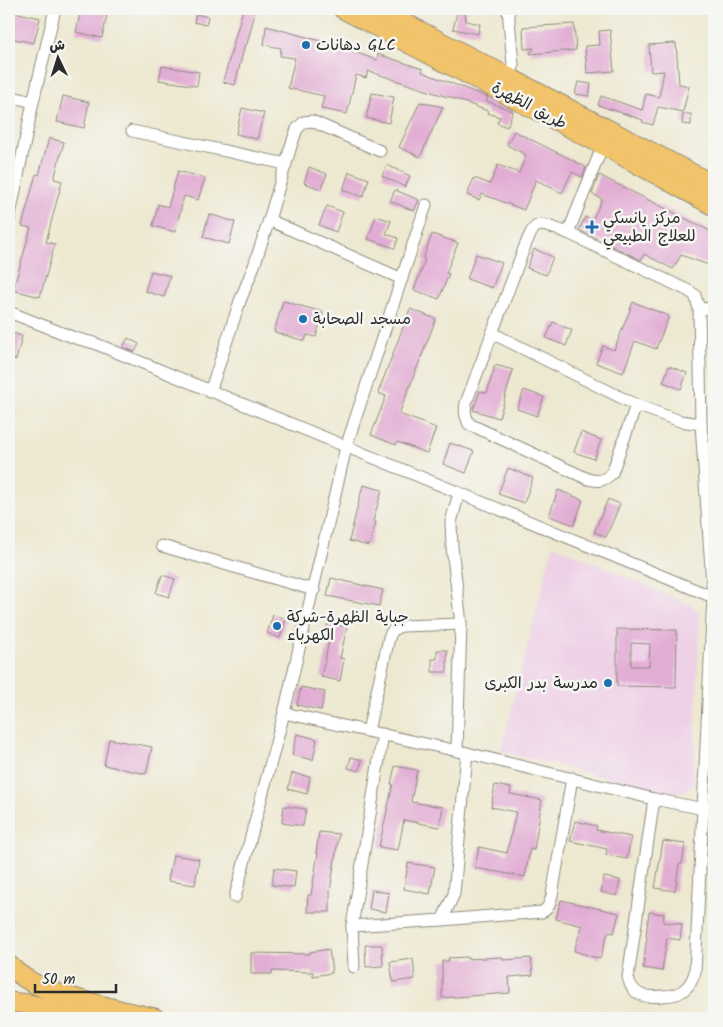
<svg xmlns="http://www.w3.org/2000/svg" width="723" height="1027" font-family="Kalam,'Playpen Sans Arabic',sans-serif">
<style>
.built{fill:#eed0e7}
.building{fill:#e2add4;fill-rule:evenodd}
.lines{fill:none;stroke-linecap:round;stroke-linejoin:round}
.street-casing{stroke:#8c8a7e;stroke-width:13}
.primary-casing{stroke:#8c8a7e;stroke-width:21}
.street{stroke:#fff;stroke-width:11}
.primary{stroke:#f1c36a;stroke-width:19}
.poi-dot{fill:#1f6fb2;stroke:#f6f6f2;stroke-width:2}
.labels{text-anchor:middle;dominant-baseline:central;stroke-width:5;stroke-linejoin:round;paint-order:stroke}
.poi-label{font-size:16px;fill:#2b2b2b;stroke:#f6f6f2;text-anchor:start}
.street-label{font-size:16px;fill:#2b2b2b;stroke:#f6f6f2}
</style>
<rect width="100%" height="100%" fill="#f6f6f2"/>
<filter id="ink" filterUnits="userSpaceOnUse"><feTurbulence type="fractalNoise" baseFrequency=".02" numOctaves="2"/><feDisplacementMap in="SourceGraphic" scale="10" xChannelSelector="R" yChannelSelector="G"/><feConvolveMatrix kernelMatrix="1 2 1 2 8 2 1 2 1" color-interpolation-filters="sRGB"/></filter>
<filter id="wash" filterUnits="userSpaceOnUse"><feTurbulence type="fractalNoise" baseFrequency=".0096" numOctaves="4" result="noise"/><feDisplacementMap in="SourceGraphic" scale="20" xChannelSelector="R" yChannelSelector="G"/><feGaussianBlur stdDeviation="1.12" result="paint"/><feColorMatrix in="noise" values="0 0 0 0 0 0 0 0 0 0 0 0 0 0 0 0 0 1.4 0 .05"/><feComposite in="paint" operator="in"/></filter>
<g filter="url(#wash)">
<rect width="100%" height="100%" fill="#ede8d0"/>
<polygon class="built" points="553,545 693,606 700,614 693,786 675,795 501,751"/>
<g id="blocks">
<g class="building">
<polygon points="81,9 96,9 108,11 102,38 76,32"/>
<polygon points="243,9 256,9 247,44 245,44 235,85 223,82"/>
<polygon points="458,9 465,9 466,21 480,24 478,34 453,29"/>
<polygon points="14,12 40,18 34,43 9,38 9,33"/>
<polygon points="196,14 208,17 206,25 194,22"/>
<polygon points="574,24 576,50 530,54 534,48 524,49 523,27"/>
<polygon points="266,26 332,44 377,60 378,54 423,69 422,72 482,95 488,97 486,101 513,111 507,127 497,123 500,117 487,113 488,111 447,96 447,97 368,71 366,78 356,75 347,114 321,109 324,96 288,88 295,58 280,56 281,48 264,45"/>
<polygon points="610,30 614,71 587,73 585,46 600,45 599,31"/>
<polygon points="676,43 679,84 689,86 683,112 658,107 653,125 642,122 643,120 598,105 601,96 642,110 646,94 659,97 664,71 651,72 649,45"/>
<polygon points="162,66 199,72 197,86 159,80"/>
<polygon points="578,82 591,84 589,96 575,94"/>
<polygon points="372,93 394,97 389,123 366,118"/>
<polygon points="63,96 89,102 84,128 57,122"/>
<polygon points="420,102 443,107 420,157 399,147"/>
<polygon points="242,108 264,113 257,139 236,134"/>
<polygon points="683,114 691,114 691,125 682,124"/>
<polygon points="514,131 586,167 582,177 572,172 562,193 536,180 524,210 482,194 479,200 467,195 474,178 490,184 498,165 519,173 526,155 507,145"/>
<polygon points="49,138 64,142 54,179 62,181 46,242 55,244 40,297 13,290 31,228 22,226 36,174 39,175"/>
<polygon points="387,165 410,176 405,187 382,176"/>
<polygon points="309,167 327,174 321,189 304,183"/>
<polygon points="178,171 205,178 198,200 184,196 175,232 153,226 158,204 168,207"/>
<polygon points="349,172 369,179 363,197 343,190"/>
<polygon points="599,175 714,233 714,267 681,255 673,269 644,254 641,260 579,230 585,217 592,221 602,199 592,194"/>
<polygon points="395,190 419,200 414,211 390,201"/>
<polygon points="327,206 343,212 336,232 319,225"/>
<polygon points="209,214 235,222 229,244 203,237"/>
<polygon points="376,216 391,221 386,234 398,238 395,248 368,239"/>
<polygon points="432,234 458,243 446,273 449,274 439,299 414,290 425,260 423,259"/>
<polygon points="534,249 553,257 546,275 527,268"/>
<polygon points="476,254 502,263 492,288 467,279"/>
<polygon points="151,271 170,276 164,297 145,291"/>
<polygon points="283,301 323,312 316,337 307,335 305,341 274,332"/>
<polygon points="633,302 669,316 656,349 635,341 623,373 596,363 603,346 614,350"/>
<polygon points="410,309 436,319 399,414 436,428 427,453 397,442 396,445 371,435 386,396 378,393"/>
<polygon points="553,322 572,330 566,346 546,338"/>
<polygon points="9,332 22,336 16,360 9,358"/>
<polygon points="128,338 139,344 135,352 123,347"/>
<polygon points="495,365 513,370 499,418 473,410 480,391 487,393"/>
<polygon points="669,366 687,373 681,389 663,382"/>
<polygon points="524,390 544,397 537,416 517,409"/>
<polygon points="581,432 601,440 594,459 574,452"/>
<polygon points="450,443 474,451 466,473 443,464"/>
<polygon points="508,468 533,478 524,503 498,494"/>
<polygon points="363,485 382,490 373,521 376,522 369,546 349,541"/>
<polygon points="558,490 583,500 574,525 549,516"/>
<polygon points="608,499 620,504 606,537 594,532"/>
<polygon points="162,575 175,579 169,597 156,593"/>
<polygon points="331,578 383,590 379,606 327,596"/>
<polygon points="273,615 286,619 280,638 267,633"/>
<polygon points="328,623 347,627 340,658 344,659 340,681 321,677 329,642 324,641"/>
<path d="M617,629L677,630L676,687L617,686ZM631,643L650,644L649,666H631Z"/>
<polygon points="437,650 447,650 447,672 432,672 432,659 437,659"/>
<polygon points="301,687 325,692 321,710 297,705"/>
<polygon points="297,734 317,739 313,760 292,755"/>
<polygon points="109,739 152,747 146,774 104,765"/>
<polygon points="351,757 362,760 359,771 348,768"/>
<polygon points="395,766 417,770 411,802 443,807 439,827 404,820 398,850 379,847 393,784 391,784"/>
<polygon points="292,773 310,777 307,794 288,789"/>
<polygon points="495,785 511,788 510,794 542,800 534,850 530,849 525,877 475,868 479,847 507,853 516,812 491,807"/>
<polygon points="284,806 306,809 303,826 282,823"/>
<polygon points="575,821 597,826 596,830 631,837 627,859 606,855 607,849 570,841"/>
<polygon points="319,832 339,834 330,891 330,912 307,912 308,895 311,895 318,853 316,853"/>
<polygon points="663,841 685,844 682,864 679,864 675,891 655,888"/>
<polygon points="173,855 199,859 195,885 168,881"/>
<polygon points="408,863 435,867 430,894 404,889"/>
<polygon points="274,868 296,871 294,888 272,885"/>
<polygon points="604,877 620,880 617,896 601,892"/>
<polygon points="372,890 389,893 386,912 369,909"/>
<polygon points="561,900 619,913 614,933 608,932 600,959 574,951 582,926 556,919"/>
<polygon points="649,912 664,914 663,922 682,924 680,940 667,938 662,971 643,968 647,936 646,936"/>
<polygon points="365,945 382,945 383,966 366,967"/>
<polygon points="329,949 332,973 313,976 313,972 272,971 272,974 251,974 251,953 310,954 310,952"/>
<polygon points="467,957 467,959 503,957 503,960 531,958 533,975 509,977 510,993 442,998 442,961 449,961 448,958"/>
<polygon points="413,959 415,979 393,982 390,962"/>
</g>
</g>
</g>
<g filter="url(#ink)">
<use href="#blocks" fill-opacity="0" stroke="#8c8a7e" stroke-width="1"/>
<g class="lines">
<defs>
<g id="street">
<polyline points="508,9 513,64 511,78"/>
<polyline points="9,96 33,102"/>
<polyline points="132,131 286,164"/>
<polyline points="9,220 33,102 55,9"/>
<polyline points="269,220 402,279"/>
<polyline points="568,233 603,145"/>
<polyline points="699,309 714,308"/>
<polyline points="9,312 75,338 94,343 713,597"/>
<polyline points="492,333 636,405 680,421 701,424"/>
<polyline points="210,392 240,301 254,266 269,220 291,146 297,129 304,122 312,121 380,151"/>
<path d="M636,405L612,473C604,481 598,482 588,479L469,424C466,417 464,412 466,403L523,251C536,218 536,222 568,233L687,290L695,295L699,309L701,424L713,597L703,809L695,972C693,979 691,984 685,989C679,995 671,996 662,996C645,998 632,996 628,977L654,799"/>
<polyline points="162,546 314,590"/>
<polyline points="284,713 467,753 654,799 714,811"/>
<path d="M368,731L389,638C391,631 395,627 402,626L461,624"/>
<polyline points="457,751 461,624 452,547 451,522 459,493"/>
<polyline points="235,897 284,713 346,447 426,205"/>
<path d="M442,920L542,912C549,908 550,903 552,895L572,778"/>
<polyline points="352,926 442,920 454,894 467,753"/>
<polyline points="354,967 352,926 383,734"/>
</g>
<g id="primary">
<polyline points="343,9 603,145 714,206"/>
<polyline points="378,9 714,185"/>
<path d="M9,965C31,988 62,995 92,1003C113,1009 134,1014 155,1018"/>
<polyline points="9,1002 29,1004 86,1018"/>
</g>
</defs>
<use href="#street" class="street-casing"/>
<use href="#primary" class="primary-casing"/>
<use href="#street" class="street"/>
<use href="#primary" class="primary"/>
</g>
</g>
<g class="poi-dot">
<circle cx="306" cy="45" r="5"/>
<path d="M589.5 219.5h5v5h5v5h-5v5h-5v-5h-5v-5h5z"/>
<circle cx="303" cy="319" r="5"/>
<circle cx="277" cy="626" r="5"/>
<circle cx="608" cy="683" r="5"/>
</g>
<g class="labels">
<g class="poi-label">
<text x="316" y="45">دهانات GLC</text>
<text x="603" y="218">مركز يانسكي<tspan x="603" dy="18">للعلاج الطبيعي</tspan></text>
<text x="313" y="319">مسجد الصحابة</text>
<text x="287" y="617">جباية الظهرة-شركة<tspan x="287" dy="18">الكهرباء</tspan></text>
<text x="598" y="683" text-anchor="end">مدرسة بدر الكبرى</text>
</g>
<g class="street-label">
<text transform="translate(529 106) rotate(28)">طريق الظهرة</text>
</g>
</g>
<rect width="723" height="1027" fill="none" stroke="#f6f6f2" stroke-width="30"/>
<g transform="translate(58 58) rotate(356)" stroke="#f6f6f2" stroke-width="4" paint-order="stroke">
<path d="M0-4L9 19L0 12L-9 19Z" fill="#2b2b2b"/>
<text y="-8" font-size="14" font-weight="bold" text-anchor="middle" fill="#2b2b2b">ش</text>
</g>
<path d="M35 984v8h81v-8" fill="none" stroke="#2b2b2b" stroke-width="2.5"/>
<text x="42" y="984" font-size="15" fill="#2b2b2b" stroke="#f6f6f2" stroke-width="4" paint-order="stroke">50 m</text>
</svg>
